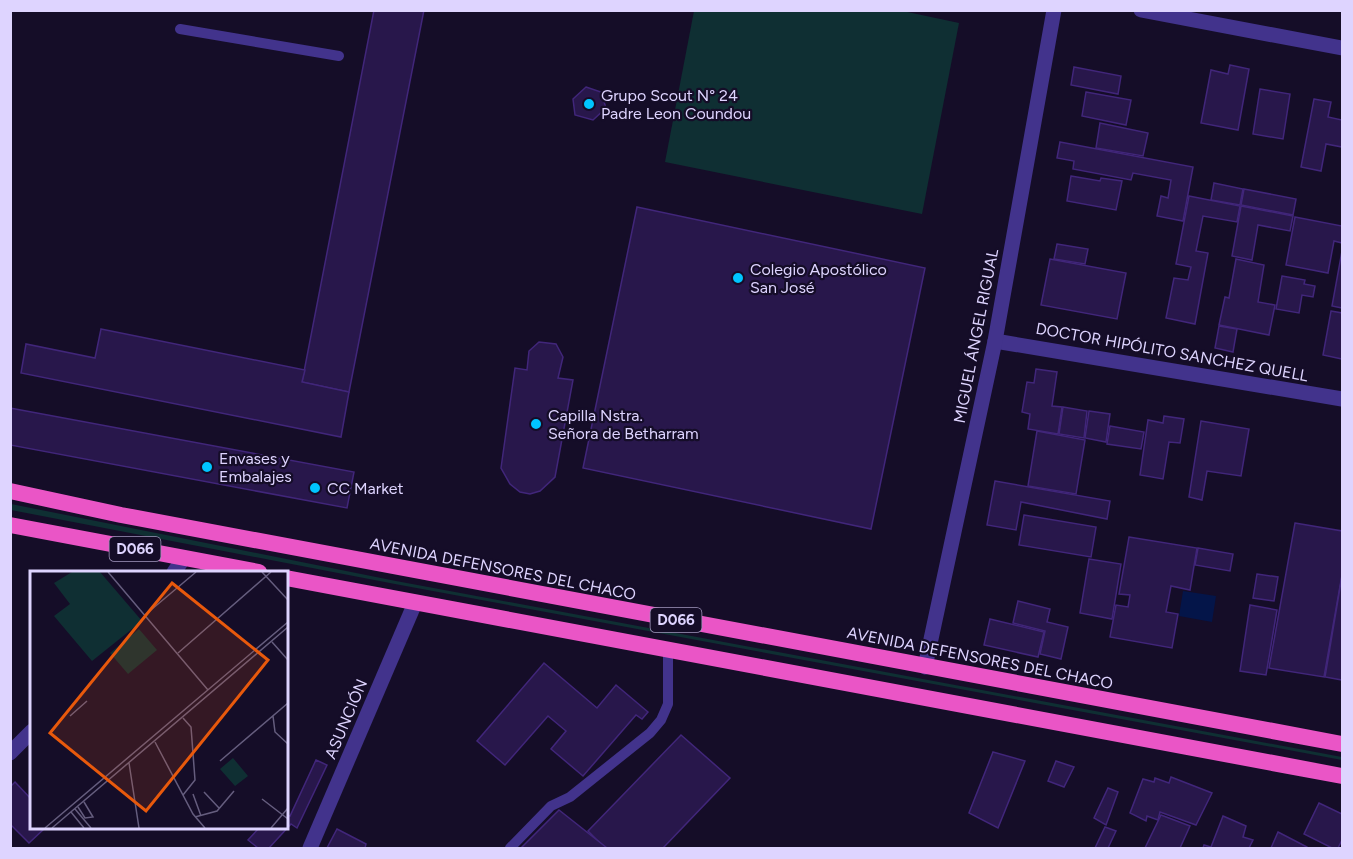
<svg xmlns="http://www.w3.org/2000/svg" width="1353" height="859" font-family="Figtree,sans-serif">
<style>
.green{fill:#0f2f33}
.water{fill:#041549}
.building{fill:#28174b;stroke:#41267a;stroke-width:1.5}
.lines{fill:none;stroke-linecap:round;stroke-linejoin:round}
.service{stroke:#42338c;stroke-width:10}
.minor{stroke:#42338c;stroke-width:15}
.trunk{stroke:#ea55c6;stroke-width:16}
.poi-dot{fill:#00c5ff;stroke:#150d28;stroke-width:2}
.labels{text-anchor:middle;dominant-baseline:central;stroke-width:4.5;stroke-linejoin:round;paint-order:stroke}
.shield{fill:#150d28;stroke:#a298be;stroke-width:1.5}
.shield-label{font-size:15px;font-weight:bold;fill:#ded4ff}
.poi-label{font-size:16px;fill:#ded4ff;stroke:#150d28;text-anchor:start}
.street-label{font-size:16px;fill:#ded4ff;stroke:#150d28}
.inset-road{fill:none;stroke:#655d7e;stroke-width:1.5}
.view{fill:#e8590c;fill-opacity:0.15;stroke:#e8590c;stroke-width:3}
.inset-edge{fill:none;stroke:#ded4ff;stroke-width:3}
</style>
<rect width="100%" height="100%" fill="#150d28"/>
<g class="green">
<polygon points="898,10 959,23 922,214 665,162 694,11"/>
<polygon points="11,504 396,581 1342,757 1342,760 395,584 11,510"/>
</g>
<polygon class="water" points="1183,591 1216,596 1212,622 1179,616"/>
<g class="building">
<polygon points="374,10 424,10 349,392 302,382"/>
<polygon points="1230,65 1249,69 1238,130 1201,123 1211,70 1228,74"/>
<polygon points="1074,67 1121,76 1118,94 1071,85"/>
<polygon points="586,87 601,92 606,108 593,120 575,115 573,99"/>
<polygon points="1260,89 1290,94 1283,139 1253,134"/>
<polygon points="1086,92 1131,100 1126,125 1082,116"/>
<polygon points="1314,99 1331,102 1328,117 1342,120 1342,147 1326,144 1321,171 1301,167"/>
<polygon points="1100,123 1148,133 1143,156 1096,148"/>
<polygon points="1060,142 1193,167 1183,221 1157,216 1161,196 1168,198 1171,180 1133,173 1131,180 1073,169 1074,161 1057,158"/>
<polygon points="1071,176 1100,181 1101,178 1122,181 1116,210 1067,201"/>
<polygon points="1214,183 1243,189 1240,205 1211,200"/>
<polygon points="1244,189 1296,199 1293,215 1241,205"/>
<polygon points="1189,196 1240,206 1237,222 1203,216 1196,251 1208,253 1195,324 1166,318 1174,278 1188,280 1191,267 1176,264"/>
<polygon points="1241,206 1293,216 1290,231 1258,225 1252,260 1232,256"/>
<polygon points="637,207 925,268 871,529 583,468"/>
<polygon points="1295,217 1342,226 1342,243 1334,241 1328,273 1286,265"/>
<polygon points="1057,244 1088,249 1085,264 1054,259"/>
<polygon points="1342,251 1342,308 1332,306"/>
<polygon points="1050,259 1126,273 1117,319 1041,305"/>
<polygon points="1236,259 1264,265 1258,302 1275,305 1269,335 1219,325 1225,297 1229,298"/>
<polygon points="1282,276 1305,280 1304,284 1315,286 1313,297 1302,295 1299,313 1276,309"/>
<polygon points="1331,311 1342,313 1342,359 1323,355"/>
<polygon points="1219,326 1237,329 1233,352 1215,348"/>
<polygon points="101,329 305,370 302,382 349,392 341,437 21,373 26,344 95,358"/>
<polygon points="539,342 556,344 563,357 558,378 573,380 555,477 540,491 530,494 520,492 510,484 501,468 515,368 527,370 529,351"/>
<polygon points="1036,369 1057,372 1052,406 1062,407 1058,434 1028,429 1030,414 1022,412 1027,382 1034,383"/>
<polygon points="1063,407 1087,411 1084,438 1059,434"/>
<polygon points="10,408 354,472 347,508 10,445"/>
<polygon points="1089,411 1110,414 1106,442 1085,438"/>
<polygon points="1164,416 1184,419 1180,443 1169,442 1163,479 1140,475 1148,420 1163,423"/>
<polygon points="1201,421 1249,429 1241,476 1207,471 1202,500 1189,497"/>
<polygon points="1110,426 1144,432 1141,449 1107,444"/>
<polygon points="1037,431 1085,440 1076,494 1028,486"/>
<polygon points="995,481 1110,501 1107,519 1021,502 1016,530 987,525"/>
<polygon points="1024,515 1096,527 1091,557 1019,545"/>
<polygon points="1295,523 1342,531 1342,575 1324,677 1269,668"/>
<polygon points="1129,537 1197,548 1190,590 1171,586 1166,612 1178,614 1172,648 1110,637 1116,605 1128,607 1130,595 1119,594"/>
<polygon points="1198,548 1233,554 1230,571 1195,565"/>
<polygon points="1089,559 1121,564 1112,619 1080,613"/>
<polygon points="1257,574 1278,577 1274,601 1253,598"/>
<polygon points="1342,576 1342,680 1325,677"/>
<polygon points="1018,601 1050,609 1047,622 1068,627 1061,659 1040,654 1045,631 1013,623"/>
<polygon points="1250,605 1277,610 1266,675 1240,671"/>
<polygon points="990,619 1044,632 1038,657 984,645"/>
<polygon points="544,663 597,708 616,685 648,712 642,719 636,715 583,776 551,749 566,731 548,716 505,765 477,741"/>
<polygon points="681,735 730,778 663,848 605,848 588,831"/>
<polygon points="993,752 1025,761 998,828 969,813"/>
<polygon points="316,760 327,765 297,828 291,824 269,848 258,848 248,840 259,828 286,828 286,815 290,816"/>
<polygon points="1056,761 1074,767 1064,787 1048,781"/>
<polygon points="1171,777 1212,793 1196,825 1160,812 1158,820 1147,816 1146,821 1130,813 1143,779 1154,782 1155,778 1169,783"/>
<polygon points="15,782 32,800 32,828 45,828 29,843 10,824 10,787"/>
<polygon points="1108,788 1118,792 1106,825 1094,818"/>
<polygon points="1319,803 1342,814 1342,840 1338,848 1332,848 1304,834"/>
<polygon points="559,810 607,848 521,848"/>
<polygon points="1161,815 1190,826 1180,848 1145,848"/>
<polygon points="1223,816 1246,826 1243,837 1253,840 1249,848 1203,848 1204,845 1211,847"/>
<polygon points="1105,827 1116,831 1108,848 1095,848"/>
<polygon points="337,829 366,844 365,848 327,848"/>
<polygon points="1278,832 1307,847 1307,848 1271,848"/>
</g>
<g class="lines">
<g class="service">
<polyline points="180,29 339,56"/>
<polyline points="510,848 551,806 570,797 650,733 661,720 668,704 668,650"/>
</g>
<g class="minor">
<polyline points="1141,10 1342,48"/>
<polyline points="995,341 1342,399"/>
<polyline points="174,572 184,558"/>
<polyline points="925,667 995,341 1054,10"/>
<polyline points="10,753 32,731"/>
<polyline points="310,848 415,603"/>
</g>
<g class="trunk">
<polyline points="10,491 121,515 1342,744"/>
<polyline points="10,525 259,572"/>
<polyline points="286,578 1342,776"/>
</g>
</g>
<g class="poi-dot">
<circle cx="589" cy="104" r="6"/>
<circle cx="738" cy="278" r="6"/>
<circle cx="536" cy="424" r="6"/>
<circle cx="207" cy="467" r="6"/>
<circle cx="315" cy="488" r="6"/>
</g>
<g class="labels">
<g class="shield">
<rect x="109.5" y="537" width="51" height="24" rx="4.5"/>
<rect x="650.5" y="608" width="51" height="24" rx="4.5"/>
</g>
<g class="shield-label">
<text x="135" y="549">D066</text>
<text x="676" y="620">D066</text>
</g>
<g class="poi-label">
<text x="601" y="95">Grupo Scout N° 24<tspan x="601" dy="18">Padre Leon Coundou</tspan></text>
<text x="750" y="269">Colegio Apostólico<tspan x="750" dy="18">San José</tspan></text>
<text x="548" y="415">Capilla Nstra.<tspan x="548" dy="18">Señora de Betharram</tspan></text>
<text x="219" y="458">Envases y<tspan x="219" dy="18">Embalajes</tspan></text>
<text x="327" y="488">CC Market</text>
</g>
<g class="street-label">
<text transform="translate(976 336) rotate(-79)">MIGUEL ÁNGEL RIGUAL</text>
<text transform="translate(1172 352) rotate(10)">DOCTOR HIPÓLITO SANCHEZ QUELL</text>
<text transform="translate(503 569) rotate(11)">AVENIDA DEFENSORES DEL CHACO</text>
<text transform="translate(980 658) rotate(11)">AVENIDA DEFENSORES DEL CHACO</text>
<text transform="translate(346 719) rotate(-67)">ASUNCIÓN</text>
</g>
</g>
<g transform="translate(30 571)">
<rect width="258" height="258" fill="#150d28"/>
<path d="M109,58L127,79L98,103L80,82ZM203,187L218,205L205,215L190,198Z" fill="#0f2f33"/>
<path d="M42,1H70L112,50L62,90L24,45L40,33L24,12Z" fill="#0f2f33"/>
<path class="inset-road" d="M78,1L178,119M232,1L258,29M115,44L166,1M242,71L258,89M148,82L241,1M40,145L57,130M243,145L245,161L258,173M153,147L161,156L165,209L153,224M125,171L163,243L175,257M190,190L258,132M99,192L109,257M174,221L189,237M163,223L171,245M232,228L258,248M48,236L55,247L63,246L54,231M45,238L61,257M41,241L54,257M165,246L187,240L204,220M15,257L258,51M22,257L258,56M241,257L258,237"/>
<path class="view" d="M142,12L238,89L116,240L20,162Z"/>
<rect width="258" height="258" class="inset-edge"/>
</g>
<rect width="1353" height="859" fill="none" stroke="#ded4ff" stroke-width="24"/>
</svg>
